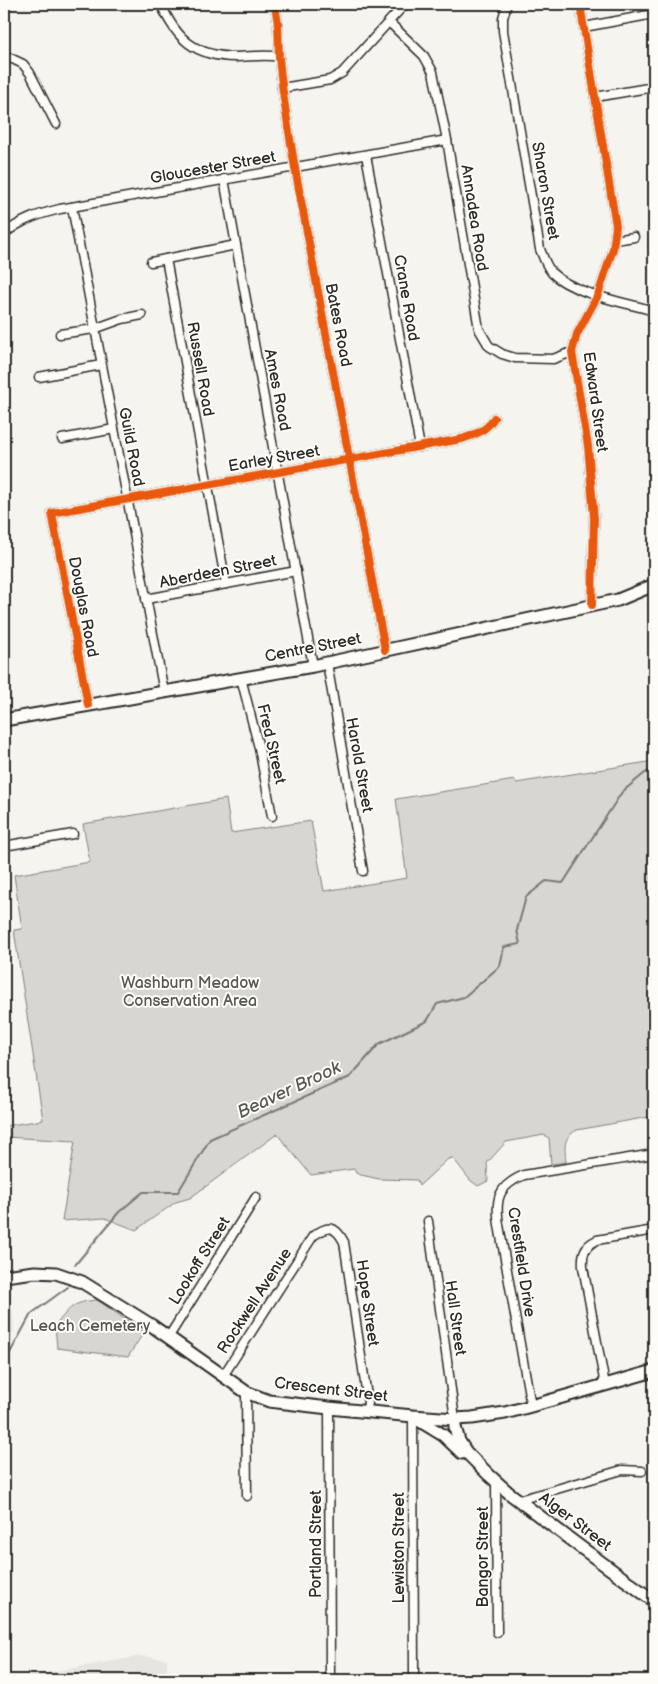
<svg xmlns="http://www.w3.org/2000/svg" width="658" height="1684" font-family="'Balsamiq Sans',sans-serif">
<style>
.built{fill:#e6e5e0}
.green{fill:#d7d6d2;stroke:#81807e}
.lines{fill:none;stroke-linecap:round;stroke-linejoin:round}
.stream{stroke:#797877;stroke-width:2}
.minor-casing{stroke:#2b2b2b;stroke-width:11}
.secondary-casing{stroke:#2b2b2b;stroke-width:15}
.minor{stroke:#fdfcf7;stroke-width:8}
.secondary{stroke:#fdfcf7;stroke-width:11}
.cycleway-casing{stroke:#fdfcf7;stroke-width:11}
.cycleway{stroke:#e8590c;stroke-width:8}
.labels{text-anchor:middle;dominant-baseline:central;stroke-width:4;stroke-linejoin:round;paint-order:stroke}
.street-label{font-size:16px;fill:#2b2b2b;stroke:#fdfcf7}
.park-label{font-size:16px;fill:#565655;stroke:#fdfcf7}
.water-label{font-size:18px;font-style:italic;fill:#585857;stroke:#fdfcf7}
</style>
<rect width="100%" height="100%" fill="#f5f4ef"/>
<filter id="ink" filterUnits="userSpaceOnUse"><feTurbulence type="fractalNoise" baseFrequency=".02" numOctaves="2"/><feDisplacementMap in="SourceGraphic" scale="10" xChannelSelector="R" yChannelSelector="G"/><feConvolveMatrix kernelMatrix="1 2 1 2 8 2 1 2 1" color-interpolation-filters="sRGB"/></filter>
<g filter="url(#ink)">
<g class="built">
<polygon points="8,1285 13,1314 14,1330 10,1345 4,1355 4,1286"/>
<polygon points="141,1656 167,1659 167,1680 4,1680 4,1674 6,1680"/>
</g>
<g class="green">
<path d="M654,761V1116L577,1130C562,1138 565,1147 566,1162L551,1164L549,1138L544,1135L506,1142L487,1163L488,1181L478,1186L470,1180L453,1158L448,1159L419,1186L417,1180L379,1179L361,1175L356,1173L354,1169L311,1175L277,1134L190,1198L176,1202L136,1230L105,1218L62,1221L75,1141L4,1137V1126L43,1120L14,930L22,929L14,875L90,862L83,824L226,799L231,833L311,821L324,891L407,878L396,799L515,780L516,783Z"/>
<path d="M97,1300L144,1332L128,1357L57,1348L55,1326C70,1307 73,1302 97,1300Z"/>
</g>
<g class="lines">
<g class="stream">
<polyline points="75,1265 119,1212 143,1192 178,1192 210,1139 350,1077 379,1044 427,1021 437,1004 464,997 500,966 504,947 520,944 517,930 526,897 546,881 563,883 622,792 645,773 654,769"/>
<polyline points="4,1364 31,1314 68,1287"/>
</g>
<defs>
<g id="minor">
<path d="M161,4C176,39 195,56 235,57C250,57 265,54 279,57"/>
<path d="M274,4C280,22 278,39 279,57C282,94 289,132 295,168L385,650"/>
<path d="M507,4L503,18V31L540,249C543,257 546,266 552,273C573,294 625,302 654,311"/>
<polyline points="580,4 616,226 613,249 598,295 577,334 572,352 588,446 594,518 592,605"/>
<polyline points="389,22 424,56 433,72 447,140 479,329 489,346 502,354 515,358 553,359 572,352"/>
<polyline points="584,27 654,14"/>
<polyline points="4,55 23,64 30,73 56,124"/>
<polyline points="282,88 330,80 342,73 405,4"/>
<polyline points="595,97 654,87"/>
<polyline points="366,155 420,447"/>
<polyline points="224,179 313,666"/>
<polyline points="72,207 164,692"/>
<path d="M4,234C21,220 39,214 60,209L447,140"/>
<polyline points="615,240 634,237"/>
<polyline points="166,259 226,584"/>
<polyline points="151,262 236,245"/>
<polyline points="60,334 94,329 122,319 142,315"/>
<polyline points="39,377 101,365"/>
<polyline points="62,439 114,429"/>
<polyline points="146,599 296,571"/>
<polyline points="327,663 363,871"/>
<polyline points="241,678 259,748 272,816"/>
<path d="M88,705L52,513L462,439C476,434 486,431 494,418"/>
<polyline points="4,846 73,834"/>
<polyline points="428,1221 455,1419"/>
<polyline points="4,1311 4,1320"/>
<polyline points="168,1338 256,1197"/>
<path d="M223,1376L313,1236C328,1225 335,1225 344,1242L368,1403L366,1412"/>
<path d="M605,1385L583,1267C582,1254 584,1246 597,1240L654,1230"/>
<polyline points="246,1392 247,1496"/>
<path d="M531,1406L499,1225C495,1199 498,1186 524,1175L654,1154"/>
<polyline points="329,1408 330,1680"/>
<polyline points="413,1416 414,1680"/>
<polyline points="496,1481 497,1632"/>
<polyline points="519,1500 622,1470 642,1471"/>
</g>
<g id="secondary">
<polyline points="4,720 313,666 618,600 654,585"/>
<polyline points="4,1276 35,1272 56,1273 82,1282 151,1325 246,1392 269,1401 329,1408 413,1416 455,1419 472,1418 505,1413 531,1406 654,1371"/>
<polyline points="415,1418 443,1435 462,1453"/>
<polyline points="455,1419 455,1427 459,1441 466,1452 489,1475 509,1493 579,1546 654,1601"/>
</g>
</defs>
<use href="#minor" class="minor-casing"/>
<use href="#secondary" class="secondary-casing"/>
<use href="#minor" class="minor"/>
<use href="#secondary" class="secondary"/>
<defs>
<g id="cycleway">
<path d="M274,4C280,22 278,39 279,57C282,94 289,132 295,168L385,650"/>
<polyline points="580,4 616,226 613,249 598,295 577,334 572,352 588,446 594,518 592,605"/>
<path d="M88,705L52,513L462,439C476,434 486,431 494,418"/>
</g>
</defs>
<use href="#cycleway" class="cycleway-casing"/>
<use href="#cycleway" class="cycleway"/>
</g>
</g>
<g class="labels">
<g class="street-label">
<text transform="translate(213 168) rotate(-10)">Gloucester Street</text>
<text transform="translate(545 191) rotate(80)">Sharon Street</text>
<text transform="translate(474 218) rotate(81)">Annadea Road</text>
<text transform="translate(406 298) rotate(80)">Crane Road</text>
<text transform="translate(338 325) rotate(79)">Bates Road</text>
<text transform="translate(200 369) rotate(80)">Russell Road</text>
<text transform="translate(277 390) rotate(79)">Ames Road</text>
<text transform="translate(595 402) rotate(82)">Edward Street</text>
<text transform="translate(131 447) rotate(79)">Guild Road</text>
<text transform="translate(274 459) rotate(-10)">Earley Street</text>
<text transform="translate(218 572) rotate(-11)">Aberdeen Street</text>
<text transform="translate(83 607) rotate(79)">Douglas Road</text>
<text transform="translate(313 648) rotate(-11)">Centre Street</text>
<text transform="translate(271 744) rotate(77)">Fred Street</text>
<text transform="translate(359 765) rotate(80)">Harold Street</text>
<text transform="translate(200 1261) rotate(-58)">Lookoff Street</text>
<text transform="translate(521 1262) rotate(81)">Crestfield Drive</text>
<text transform="translate(255 1301) rotate(-57)">Rockwell Avenue</text>
<text transform="translate(367 1303) rotate(82)">Hope Street</text>
<text transform="translate(455 1318) rotate(82)">Hall Street</text>
<text transform="translate(331 1390) rotate(7)">Crescent Street</text>
<text transform="translate(575 1522) rotate(37)">Alger Street</text>
<text transform="translate(316 1544) rotate(-90)">Portland Street</text>
<text transform="translate(399 1548) rotate(-90)">Lewiston Street</text>
<text transform="translate(483 1557) rotate(-90)">Bangor Street</text>
</g>
<g class="park-label">
<text x="190" y="983">Washburn Meadow<tspan x="190" dy="18">Conservation Area</tspan></text>
<text x="90" y="1326">Leach Cemetery</text>
</g>
<g class="water-label">
<text transform="translate(289 1090) rotate(-25)">Beaver Brook</text>
</g>
</g>
<rect width="658" height="1684" fill="none" stroke="#fdfcf7" stroke-width="20"/>
<rect x="10" y="10" width="638" height="1664" fill="none" stroke="#2b2b2b" stroke-width="2" filter="url(#ink)"/>
</svg>
